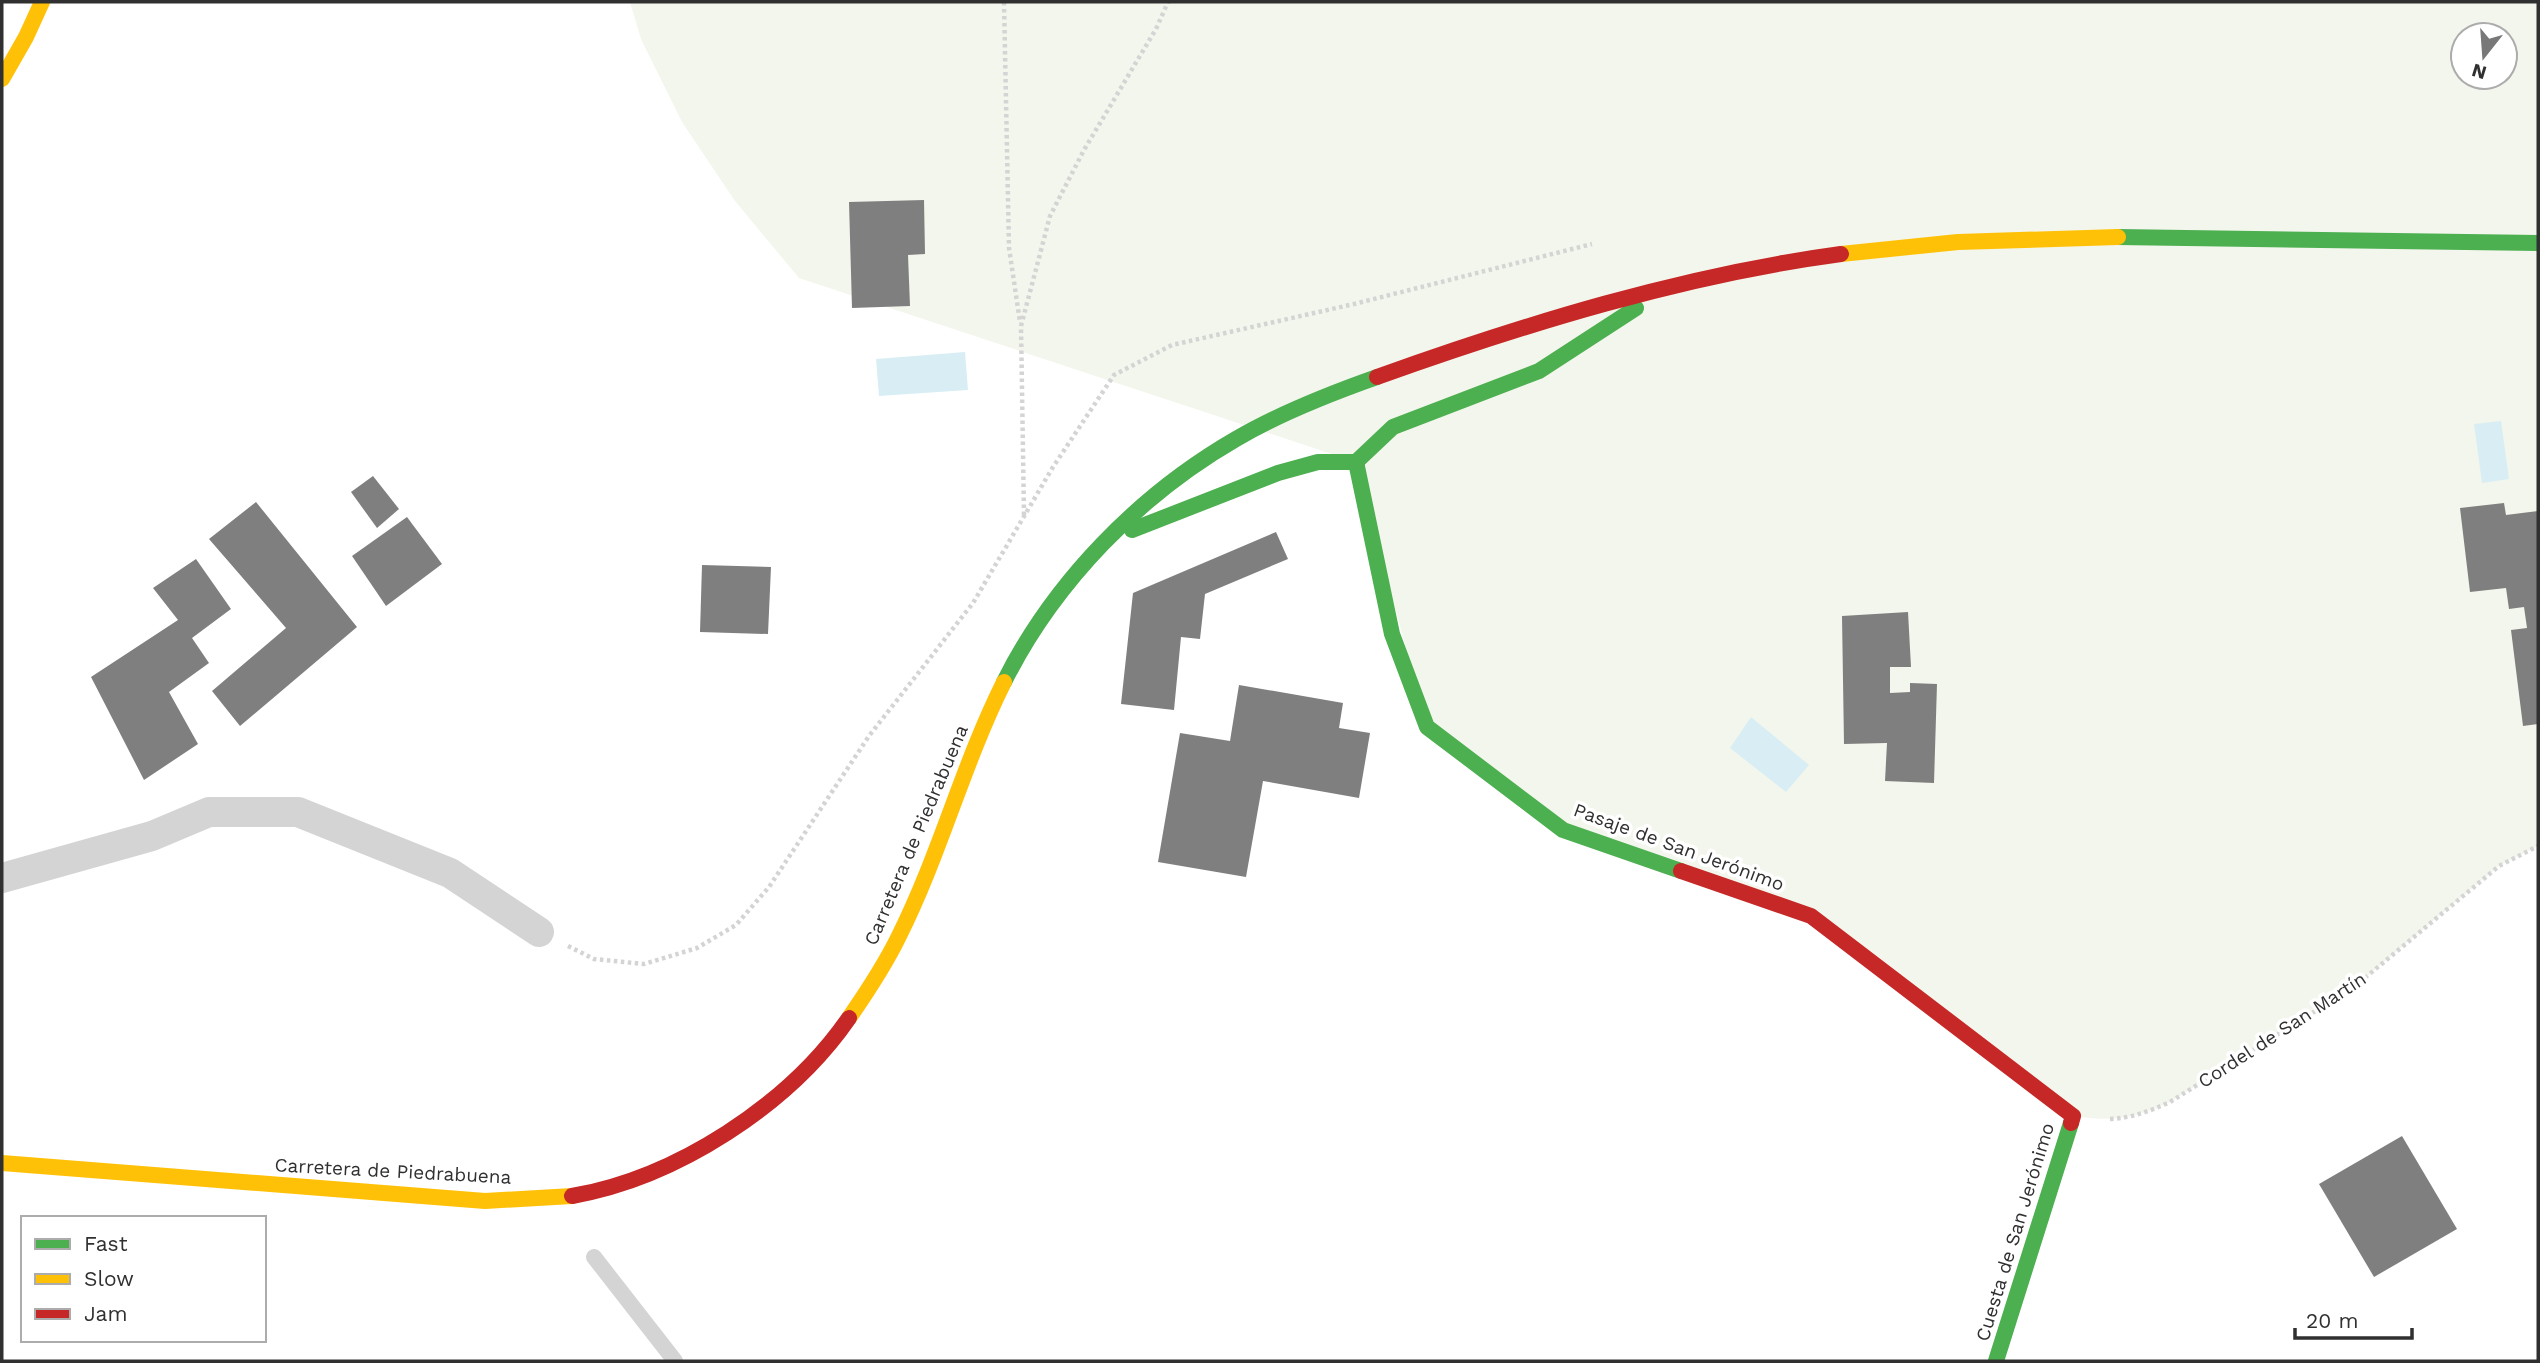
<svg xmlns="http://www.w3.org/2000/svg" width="2540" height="1363" viewBox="0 0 2540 1363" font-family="'Work Sans',sans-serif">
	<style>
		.green { fill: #f3f6ec; fill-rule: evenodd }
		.water { fill: #d8eef4 }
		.building { fill: #7f7f7f }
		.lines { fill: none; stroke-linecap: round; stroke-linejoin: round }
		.path { stroke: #d4d4d4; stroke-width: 4.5; stroke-dasharray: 3.5 3.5; stroke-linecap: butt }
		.lane { stroke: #d4d4d4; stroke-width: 16 }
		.street { stroke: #d4d4d4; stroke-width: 30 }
		.fast { stroke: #4caf50; stroke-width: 16 }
		.slow { stroke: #ffc107; stroke-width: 16 }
		.jam { stroke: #c62828; stroke-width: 16 }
		.labels { text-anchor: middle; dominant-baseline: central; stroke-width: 7; stroke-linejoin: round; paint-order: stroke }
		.street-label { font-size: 19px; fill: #303030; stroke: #fff }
	</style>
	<rect width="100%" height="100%" fill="#fff"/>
	<path class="green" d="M 630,2 L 2538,2 L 2538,846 L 2499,866 L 2354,987 L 2170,1102 C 2135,1119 2111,1122 2073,1116 L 1811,916 L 1563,830 L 1427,727 L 1356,462 L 799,278 L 735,201 L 682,122 L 641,39 ZM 2463,35 L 2505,35 L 2505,77 L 2463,77 Z"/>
	<g class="water">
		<path d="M 965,352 L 968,390 L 879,396 L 876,359 Z"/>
		<path d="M 2501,421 L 2509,479 L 2482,483 L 2474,424 Z"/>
		<path d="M 1751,717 L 1809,765 L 1786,792 L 1730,748 Z"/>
	</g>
	<g class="building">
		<path d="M 924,200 L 925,254 L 908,255 L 910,306 L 852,308 L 849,202 Z"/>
		<path d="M 373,476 L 399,509 L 377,528 L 351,492 Z"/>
		<path d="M 256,502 L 357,627 L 240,726 L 212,691 L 286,628 L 209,539 Z"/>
		<path d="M 2504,503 L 2506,515 L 2538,511 L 2538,724 L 2523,726 L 2511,630 L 2527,628 L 2524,607 L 2509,609 L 2506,588 L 2470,592 L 2460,508 Z"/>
		<path d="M 407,517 L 442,564 L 386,606 L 352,556 Z"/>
		<path d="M 1276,532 L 1288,559 L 1205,594 L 1200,639 L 1181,637 L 1174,710 L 1121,704 L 1133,593 Z"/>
		<path d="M 196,559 L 231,609 L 192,638 L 209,663 L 169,692 L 198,744 L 144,780 L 91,677 L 178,620 L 153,588 Z"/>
		<path d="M 702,565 L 771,567 L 768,634 L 700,632 Z"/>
		<path d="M 1908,612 L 1911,667 L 1890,667 L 1890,693 L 1910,692 L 1910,683 L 1937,684 L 1934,783 L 1885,781 L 1887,743 L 1844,744 L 1842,616 Z"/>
		<path d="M 1239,685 L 1343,703 L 1339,728 L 1370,733 L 1359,798 L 1263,781 L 1246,877 L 1158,862 L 1180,733 L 1230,741 Z"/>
		<path d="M 2402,1136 L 2457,1229 L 2374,1277 L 2319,1184 Z"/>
	</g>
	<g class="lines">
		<g class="path">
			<path d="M 1004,2 L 1009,248 L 1020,322"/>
			<path d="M 1024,515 L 1021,326 L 1050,216 L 1084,150 L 1156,29 L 1168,2"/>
			<path d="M 568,946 L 594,959 L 644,964 L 697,948 L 736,925 L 769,887 L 869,736 L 973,603 L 1053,467 L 1114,375 L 1172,345 L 1354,304 L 1592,244"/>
			<path d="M 2110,1119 C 2132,1118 2150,1111 2170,1102 L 2354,987 L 2499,866 L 2538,846"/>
		</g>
		<path class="lane" d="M 594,1257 L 675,1361"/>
		<path class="street" d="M 2,878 L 152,836 L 209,812 L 298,812 L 450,873 L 539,932"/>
		<g class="fast">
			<path d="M 2118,237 L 2538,243"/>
			<path d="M 1356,462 L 1392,634 L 1427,727 L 1563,830 L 1681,871"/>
			<path d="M 1132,530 L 1278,473 L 1318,462 L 1356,462 L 1393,427 L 1539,371 L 1636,308"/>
			<path d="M 1004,682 C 1054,582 1139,495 1236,439 C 1280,413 1329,394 1377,377"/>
			<path d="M 1996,1361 L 2071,1123"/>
		</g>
		<g class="slow">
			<path d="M 2,79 L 26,37 L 42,2"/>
			<path d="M 1841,254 L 1958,242 L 2118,237"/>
			<path d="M 849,1018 C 867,992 885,965 899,936 C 940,854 963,764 1004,682"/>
			<path d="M 2,1163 L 485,1201 L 572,1196"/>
		</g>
		<g class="jam">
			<path d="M 1377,377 C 1525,324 1684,275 1841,254"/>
			<path d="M 1681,871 L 1811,916 L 2073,1116 L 2071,1123"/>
			<path d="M 572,1196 C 676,1178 789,1105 849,1018"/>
		</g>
	</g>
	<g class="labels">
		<g class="street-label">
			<text transform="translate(916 835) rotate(-67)">Carretera de Piedrabuena</text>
			<text transform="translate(1679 847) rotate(20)">Pasaje de San Jerónimo</text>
			<text transform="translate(2282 1030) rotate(-33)">Cordel de San Martín</text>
			<text transform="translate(393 1171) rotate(3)">Carretera de Piedrabuena</text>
			<text transform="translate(2015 1232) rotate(-73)">Cuesta de San Jerónimo</text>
		</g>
	</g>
	<rect width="2540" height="1363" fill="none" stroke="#303030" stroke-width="7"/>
	<rect x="21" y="1216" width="245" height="126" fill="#ffffff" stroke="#acacac" stroke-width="2"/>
	<rect x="35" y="1239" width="35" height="10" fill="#4caf50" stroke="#acacac" stroke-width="2"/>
	<text x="84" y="1251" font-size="21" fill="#303030">Fast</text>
	<rect x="35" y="1274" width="35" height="10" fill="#ffc107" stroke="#acacac" stroke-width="2"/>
	<text x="84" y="1286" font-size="21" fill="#303030">Slow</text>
	<rect x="35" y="1309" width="35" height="10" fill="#c62828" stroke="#acacac" stroke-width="2"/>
	<text x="84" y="1321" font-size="21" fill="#303030">Jam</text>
	<g transform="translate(2484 56) rotate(197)"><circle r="33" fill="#ffffff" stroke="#acacac" stroke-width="2"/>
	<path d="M0-5L12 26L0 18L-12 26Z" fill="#787878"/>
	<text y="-10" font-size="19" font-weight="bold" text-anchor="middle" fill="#303030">N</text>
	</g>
	<path d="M2295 1328v10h117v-10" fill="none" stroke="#303030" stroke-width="3.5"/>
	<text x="2306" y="1328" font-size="21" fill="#303030" stroke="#ffffff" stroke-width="5" paint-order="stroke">20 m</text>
</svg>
